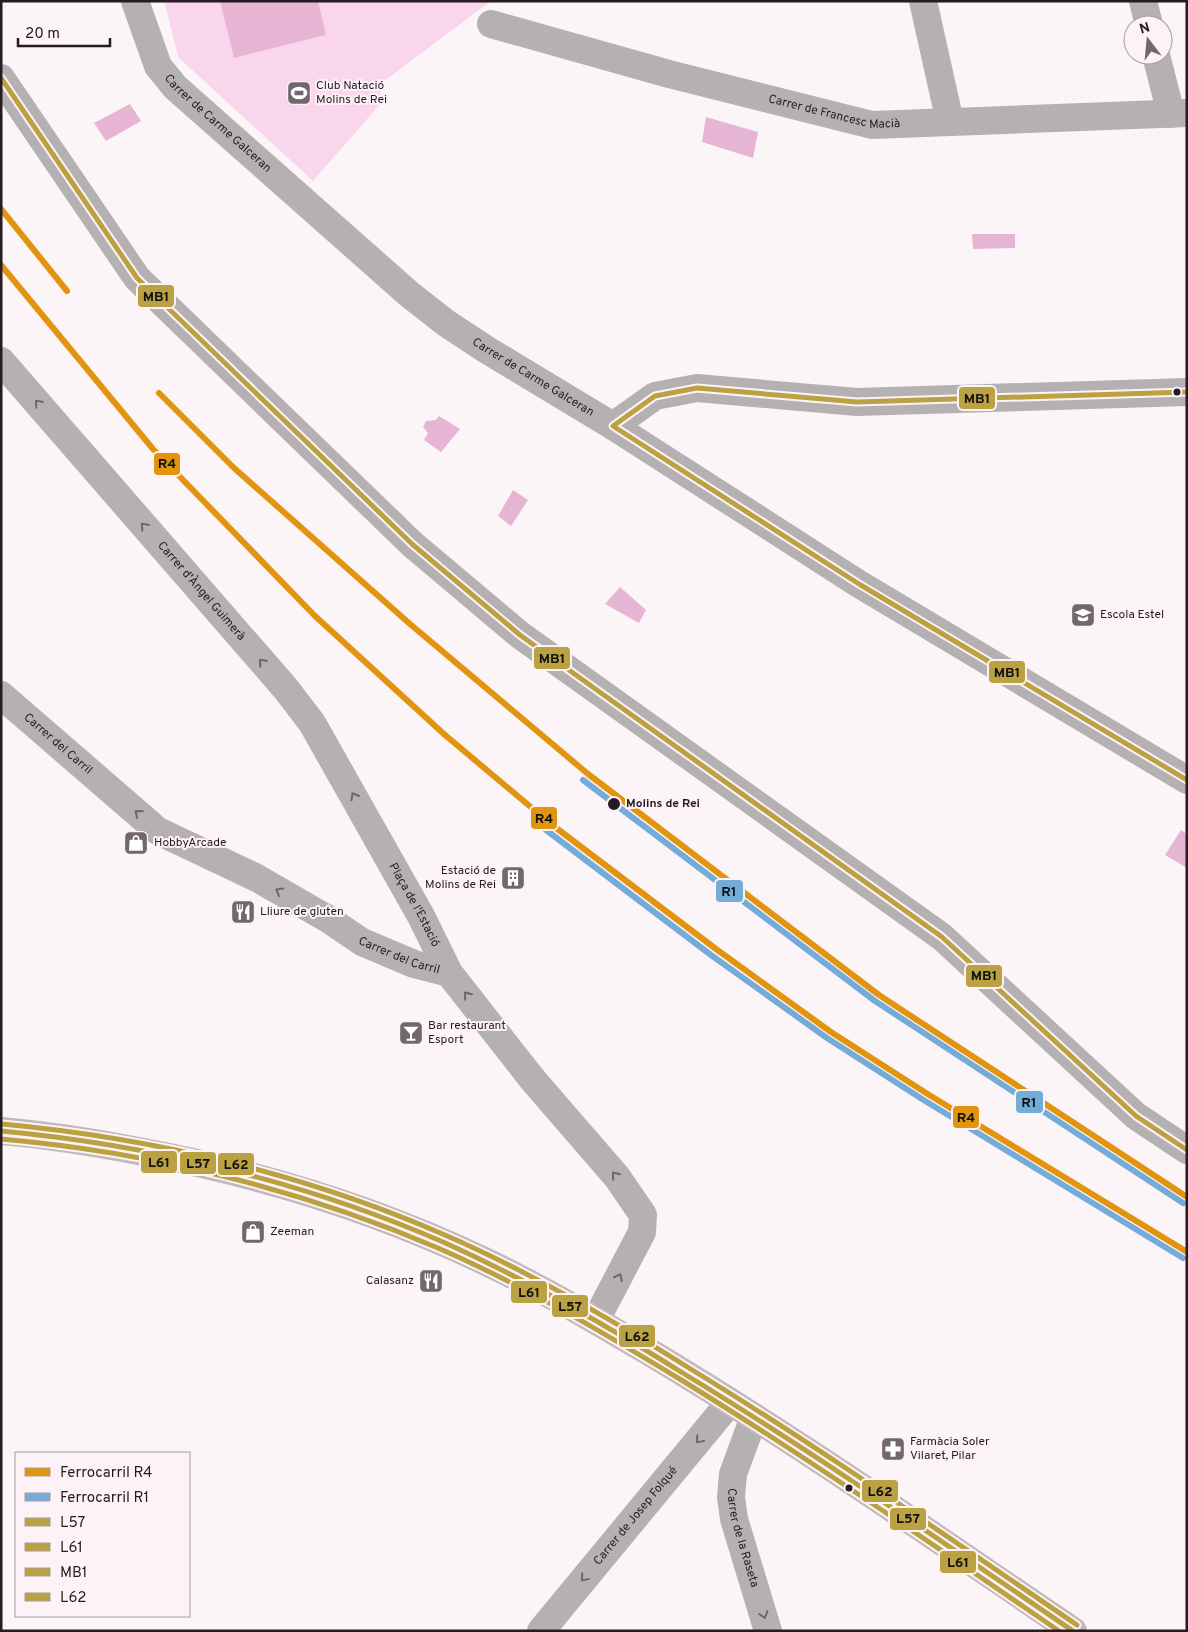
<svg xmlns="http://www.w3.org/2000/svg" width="1188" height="1632" viewBox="0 0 1188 1632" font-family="Overpass,sans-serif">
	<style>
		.green { fill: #fad6ec }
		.water { fill: #e7b5d4 }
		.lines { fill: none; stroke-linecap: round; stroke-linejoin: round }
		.minor { stroke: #b5b1b3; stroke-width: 28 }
		.secondary { stroke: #c0babc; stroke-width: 28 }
		.bus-1-casing { stroke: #fef2f9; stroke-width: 9 }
		.bus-2-casing { stroke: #fef2f9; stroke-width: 9 }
		.bus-3-casing { stroke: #fef2f9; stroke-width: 9 }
		.bus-4-casing { stroke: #fef2f9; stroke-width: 9 }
		.bus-1 { stroke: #baa142; stroke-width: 5 }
		.bus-2 { stroke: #baa142; stroke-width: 5 }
		.bus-3 { stroke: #baa142; stroke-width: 5 }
		.bus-4 { stroke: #baa142; stroke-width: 5 }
		.rail-1-casing { stroke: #fef2f9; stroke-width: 10 }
		.rail-2-casing { stroke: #fef2f9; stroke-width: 10 }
		.rail-1 { stroke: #e1950f; stroke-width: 6 }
		.rail-2 { stroke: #74acd8; stroke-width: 6 }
		.oneway { stroke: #6e666a }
		.bus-dot { fill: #261b22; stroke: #fef2f9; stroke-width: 2 }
		.labels { text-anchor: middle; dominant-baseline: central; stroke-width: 4; stroke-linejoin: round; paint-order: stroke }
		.poi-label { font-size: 12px; fill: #261b22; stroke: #fef2f9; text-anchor: start }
		.street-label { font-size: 12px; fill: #261b22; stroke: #fef2f9 }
		.stop-label { font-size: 12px; font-weight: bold; fill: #261b22; stroke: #fef2f9; text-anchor: start }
		.line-badge { stroke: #fef2f9; stroke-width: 2 }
		.pale-badge-label { font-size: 14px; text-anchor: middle; font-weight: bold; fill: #111 }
	</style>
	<rect width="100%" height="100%" fill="#fbf5f8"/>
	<path class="green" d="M 164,1 L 491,1 L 379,85 L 382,102 L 313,181 L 178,57 Z"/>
	<g class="water">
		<path d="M 220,1 L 318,1 L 326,35 L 234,58 Z"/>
		<path d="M 130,104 L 141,121 L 106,141 L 94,123 Z"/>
		<path d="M 706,117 L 758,132 L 753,158 L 702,142 Z"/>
		<path d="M 972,234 L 1015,234 L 1015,248 L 973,249 Z"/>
		<path d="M 439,416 L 460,429 L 441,452 L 424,440 L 428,433 L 423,427 L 426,421 L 436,420 Z"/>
		<path d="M 513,490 L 528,500 L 511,526 L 498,516 Z"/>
		<path d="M 620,587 L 646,610 L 639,623 L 605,604 Z"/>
		<path d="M 1181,830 L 1187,834 L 1187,868 L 1165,855 Z"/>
	</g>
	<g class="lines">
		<g class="minor">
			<path id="s1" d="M 135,1 L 158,66 L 175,87 L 409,294 L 446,323 L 487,350 L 613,426 L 859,584 L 1187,780"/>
			<path d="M 923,1 L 950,122"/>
			<path d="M 1143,1 L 1149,25"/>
			<path id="s2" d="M 491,24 L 669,74 L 872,125 L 1187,113"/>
			<path d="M 1156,55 L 1171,114"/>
			<path d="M 1,78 L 137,278 L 412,544 L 520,635 L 942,937 L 1136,1116 L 1187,1150"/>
			<path id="s3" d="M 1,361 L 286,689 L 312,723 L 421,916 L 449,973 L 533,1080 L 617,1177 L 643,1215 L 642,1232 L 596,1320"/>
			<path d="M 613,426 L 655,396 L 697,388 L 857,402 L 1187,392"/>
			<path id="s4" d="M 1,695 L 158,831 L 257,878 L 328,919 L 362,942 L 414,964 L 449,973"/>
			<path id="s5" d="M 754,1417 L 733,1474 L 731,1497 L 734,1519 L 768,1631"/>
			<path id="s6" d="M 541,1631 L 730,1402"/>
		</g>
		<path class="secondary" d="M 1,1131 C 49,1135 97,1143 144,1152 C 260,1174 375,1209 482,1260 C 544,1289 602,1324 661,1359 C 802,1444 937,1539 1073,1631"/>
		<defs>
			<path id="bus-1" d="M 1,1131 C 152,1145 305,1182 443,1242 C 528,1280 608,1326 686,1375 C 818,1455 945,1544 1073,1631"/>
			<path id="bus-2" d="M 1,1139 C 150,1152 300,1189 438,1248 C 523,1285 604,1333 683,1381 C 811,1460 935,1546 1059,1631"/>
			<g id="bus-3">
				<path d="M 1,78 L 137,278 L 412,544 L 520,635 L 942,937 L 1136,1116 L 1187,1150"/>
				<path d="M 1187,392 L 857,402 L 697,388 L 655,396 L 613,426 L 859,584 L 1187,780"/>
			</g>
			<path id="bus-4" d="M 2,1124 C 153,1138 306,1174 445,1235 C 530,1272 611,1319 689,1368 C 822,1449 949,1538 1077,1625"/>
		</defs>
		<use href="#bus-1" class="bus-1-casing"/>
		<use href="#bus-2" class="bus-2-casing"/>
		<use href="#bus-3" class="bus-3-casing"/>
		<use href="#bus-4" class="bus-4-casing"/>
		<use href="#bus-1" class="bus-1"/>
		<use href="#bus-2" class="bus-2"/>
		<use href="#bus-3" class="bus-3"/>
		<use href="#bus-4" class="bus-4"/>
		<defs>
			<g id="rail-1">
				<path d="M 1,209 L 67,291"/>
				<path d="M 1,265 L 153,449 L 315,616 L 445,735 L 551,824 L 716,949 L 831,1032 L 926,1093 L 1187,1252"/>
				<path d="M 159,393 L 234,468 L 410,624 L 588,774 L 879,995 L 1187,1197"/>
			</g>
			<g id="rail-2">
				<path d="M 583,780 L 875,1001 L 1183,1203"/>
				<path d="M 546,830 L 711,955 L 827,1038 L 922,1099 L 1183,1258"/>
			</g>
		</defs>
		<use href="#rail-1" class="rail-1-casing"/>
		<use href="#rail-2" class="rail-2-casing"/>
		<use href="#rail-1" class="rail-1"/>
		<use href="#rail-2" class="rail-2"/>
	</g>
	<defs><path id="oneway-chevron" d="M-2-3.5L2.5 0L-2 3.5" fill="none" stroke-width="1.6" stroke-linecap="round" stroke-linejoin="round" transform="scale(1.25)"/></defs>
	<g class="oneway">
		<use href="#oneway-chevron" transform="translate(38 403) rotate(-131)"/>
		<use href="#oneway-chevron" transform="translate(144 526) rotate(-131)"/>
		<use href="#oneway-chevron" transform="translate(262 662) rotate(-131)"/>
		<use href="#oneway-chevron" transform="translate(354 796) rotate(-120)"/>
		<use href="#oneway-chevron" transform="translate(138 813) rotate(-139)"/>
		<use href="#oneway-chevron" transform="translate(279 891) rotate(-150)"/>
		<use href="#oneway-chevron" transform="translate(467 995) rotate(-129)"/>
		<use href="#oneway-chevron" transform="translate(615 1175) rotate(-129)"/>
		<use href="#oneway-chevron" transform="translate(619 1277) rotate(-63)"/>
		<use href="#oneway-chevron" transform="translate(699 1440) rotate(130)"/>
		<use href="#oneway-chevron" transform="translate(584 1578) rotate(130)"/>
		<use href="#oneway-chevron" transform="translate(764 1615) rotate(72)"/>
	</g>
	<defs>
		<symbol id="stadium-square" viewBox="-11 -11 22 22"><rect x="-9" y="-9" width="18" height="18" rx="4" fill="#71676d" stroke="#fef2f9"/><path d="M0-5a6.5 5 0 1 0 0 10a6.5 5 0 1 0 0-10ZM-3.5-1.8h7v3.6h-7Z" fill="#fff"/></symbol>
		<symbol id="school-square" viewBox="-11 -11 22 22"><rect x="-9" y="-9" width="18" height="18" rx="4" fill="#71676d" stroke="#fef2f9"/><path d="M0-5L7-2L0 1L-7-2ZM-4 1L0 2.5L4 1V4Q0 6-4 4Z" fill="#fff"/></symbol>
		<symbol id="shop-square" viewBox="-11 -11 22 22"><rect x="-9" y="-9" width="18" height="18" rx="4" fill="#71676d" stroke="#fef2f9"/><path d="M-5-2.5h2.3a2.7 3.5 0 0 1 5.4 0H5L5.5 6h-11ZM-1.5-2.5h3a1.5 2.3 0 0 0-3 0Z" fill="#fff"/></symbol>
		<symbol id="building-square" viewBox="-11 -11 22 22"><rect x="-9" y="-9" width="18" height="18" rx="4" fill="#71676d" stroke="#fef2f9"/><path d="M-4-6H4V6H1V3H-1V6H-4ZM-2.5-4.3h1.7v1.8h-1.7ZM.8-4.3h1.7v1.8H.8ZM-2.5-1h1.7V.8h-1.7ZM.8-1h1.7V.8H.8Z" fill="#fff"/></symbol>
		<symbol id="restaurant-square" viewBox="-11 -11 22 22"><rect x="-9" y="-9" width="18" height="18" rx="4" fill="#71676d" stroke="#fef2f9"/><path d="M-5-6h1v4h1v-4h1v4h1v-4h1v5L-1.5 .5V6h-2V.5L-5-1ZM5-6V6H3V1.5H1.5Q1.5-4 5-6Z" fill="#fff"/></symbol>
		<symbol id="bar-square" viewBox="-11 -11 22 22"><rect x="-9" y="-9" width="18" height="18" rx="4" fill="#71676d" stroke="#fef2f9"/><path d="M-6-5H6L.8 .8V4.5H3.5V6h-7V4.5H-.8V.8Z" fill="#fff"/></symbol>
		<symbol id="pharmacy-square" viewBox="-11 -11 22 22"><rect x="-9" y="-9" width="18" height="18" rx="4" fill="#71676d" stroke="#fef2f9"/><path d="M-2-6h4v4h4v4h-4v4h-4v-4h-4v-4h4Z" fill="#fff"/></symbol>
	</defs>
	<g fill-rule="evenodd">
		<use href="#stadium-square" x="285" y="79" width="28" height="28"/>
		<use href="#school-square" x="1069" y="601" width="28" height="28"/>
		<use href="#shop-square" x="122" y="829" width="28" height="28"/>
		<use href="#building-square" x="499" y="864" width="28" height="28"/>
		<use href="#restaurant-square" x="229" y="898" width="28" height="28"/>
		<use href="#bar-square" x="397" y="1019" width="28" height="28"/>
		<use href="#shop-square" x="239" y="1218" width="28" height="28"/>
		<use href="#restaurant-square" x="417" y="1267" width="28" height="28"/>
		<use href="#pharmacy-square" x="879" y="1435" width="28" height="28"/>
	</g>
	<g class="bus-dot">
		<circle cx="1177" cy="392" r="4.5"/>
		<circle cx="614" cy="804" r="7"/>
		<circle cx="849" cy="1488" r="4.5"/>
	</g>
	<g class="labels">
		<g class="poi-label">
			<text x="316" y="86">Club Natació<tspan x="316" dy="14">Molins de Rei</tspan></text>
			<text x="1100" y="615">Escola Estel</text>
			<text x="154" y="843">HobbyArcade</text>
			<text x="496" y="871" text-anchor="end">Estació de<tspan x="496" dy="14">Molins de Rei</tspan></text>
			<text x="260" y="912">Lliure de gluten</text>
			<text x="428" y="1026">Bar restaurant<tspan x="428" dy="14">Esport</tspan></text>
			<text x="270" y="1232">Zeeman</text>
			<text x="414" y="1281" text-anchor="end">Calasanz</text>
			<text x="910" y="1442">Farmàcia Soler<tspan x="910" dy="14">Vilaret, Pilar</tspan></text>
		</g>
		<g class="street-label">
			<text stroke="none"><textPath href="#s2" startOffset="355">Carrer de Francesc Macià</textPath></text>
			<text stroke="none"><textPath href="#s1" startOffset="152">Carrer de Carme Galceran</textPath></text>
			<text stroke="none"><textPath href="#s1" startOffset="558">Carrer de Carme Galceran</textPath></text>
			<text stroke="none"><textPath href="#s3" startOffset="305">Carrer d'Àngel Guimerà</textPath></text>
			<text stroke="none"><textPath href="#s4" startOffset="75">Carrer del Carril</textPath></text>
			<text stroke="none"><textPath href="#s3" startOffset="686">Plaça de l'Estació</textPath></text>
			<text stroke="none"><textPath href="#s4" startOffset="480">Carrer del Carril</textPath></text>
			<text stroke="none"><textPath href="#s6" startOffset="149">Carrer de Josep Folqué</textPath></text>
			<text stroke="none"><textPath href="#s5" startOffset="126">Carrer de la Raseta</textPath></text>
		</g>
		<g class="stop-label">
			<text x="626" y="804">Molins de Rei</text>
		</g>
	</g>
	<g class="line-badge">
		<rect x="137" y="284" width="38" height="24" rx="5" fill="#baa142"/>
		<rect x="958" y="386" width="38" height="24" rx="5" fill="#baa142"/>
		<rect x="153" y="452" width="28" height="24" rx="5" fill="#e1950f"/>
		<rect x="533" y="646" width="38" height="24" rx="5" fill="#baa142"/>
		<rect x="988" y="660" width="38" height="24" rx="5" fill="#baa142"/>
		<rect x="530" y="806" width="28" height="24" rx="5" fill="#e1950f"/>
		<rect x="715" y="879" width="29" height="24" rx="5" fill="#74acd8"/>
		<rect x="965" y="964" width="38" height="24" rx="5" fill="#baa142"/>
		<rect x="1015" y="1090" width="29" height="24" rx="5" fill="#74acd8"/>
		<rect x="952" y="1105" width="28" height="24" rx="5" fill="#e1950f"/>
		<rect x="140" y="1150" width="38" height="24" rx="5" fill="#baa142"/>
		<rect x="179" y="1151" width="38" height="24" rx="5" fill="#baa142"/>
		<rect x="217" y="1152" width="38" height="24" rx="5" fill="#baa142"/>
		<rect x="510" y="1280" width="38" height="24" rx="5" fill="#baa142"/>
		<rect x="551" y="1294" width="38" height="24" rx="5" fill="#baa142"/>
		<rect x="618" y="1324" width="38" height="24" rx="5" fill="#baa142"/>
		<rect x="861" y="1479" width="38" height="24" rx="5" fill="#baa142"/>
		<rect x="889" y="1507" width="38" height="24" rx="5" fill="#baa142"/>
		<rect x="939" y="1550" width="38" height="24" rx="5" fill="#baa142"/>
	</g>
	<g class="pale-badge-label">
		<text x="156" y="301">MB1</text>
		<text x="977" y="403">MB1</text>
		<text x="167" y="468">R4</text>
		<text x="552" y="663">MB1</text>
		<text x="1007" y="677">MB1</text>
		<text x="544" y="823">R4</text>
		<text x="729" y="896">R1</text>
		<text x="984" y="980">MB1</text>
		<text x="1029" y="1107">R1</text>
		<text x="966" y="1122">R4</text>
		<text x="159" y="1167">L61</text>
		<text x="198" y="1168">L57</text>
		<text x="236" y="1169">L62</text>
		<text x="529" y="1297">L61</text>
		<text x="570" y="1311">L57</text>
		<text x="637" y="1341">L62</text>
		<text x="880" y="1496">L62</text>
		<text x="908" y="1523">L57</text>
		<text x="958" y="1567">L61</text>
	</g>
	<rect width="1188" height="1632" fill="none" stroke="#261b22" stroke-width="5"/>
	<rect x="15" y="1452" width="175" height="165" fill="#fef2f9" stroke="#a89ca3"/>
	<rect x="25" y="1468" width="25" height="8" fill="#e1950f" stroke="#a89ca3"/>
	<text x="60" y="1477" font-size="15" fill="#261b22">Ferrocarril R4</text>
	<rect x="25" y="1493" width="25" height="8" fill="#74acd8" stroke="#a89ca3"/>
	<text x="60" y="1502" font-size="15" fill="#261b22">Ferrocarril R1</text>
	<rect x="25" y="1518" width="25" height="8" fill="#baa142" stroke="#a89ca3"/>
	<text x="60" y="1527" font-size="15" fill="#261b22">L57</text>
	<rect x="25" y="1543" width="25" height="8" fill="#baa142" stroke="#a89ca3"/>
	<text x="60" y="1552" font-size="15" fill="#261b22">L61</text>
	<rect x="25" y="1568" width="25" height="8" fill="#baa142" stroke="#a89ca3"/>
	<text x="60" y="1577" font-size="15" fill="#261b22">MB1</text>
	<rect x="25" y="1593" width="25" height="8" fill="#baa142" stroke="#a89ca3"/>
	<text x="60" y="1602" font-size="15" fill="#261b22">L62</text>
	<g transform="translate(1148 40) rotate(344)"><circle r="24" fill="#fef2f9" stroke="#a89ca3"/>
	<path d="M0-4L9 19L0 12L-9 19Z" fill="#71676d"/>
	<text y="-8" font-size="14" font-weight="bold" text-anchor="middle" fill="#261b22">N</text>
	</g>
	<path d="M18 38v8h92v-8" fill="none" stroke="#261b22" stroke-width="2.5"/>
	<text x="25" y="38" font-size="15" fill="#261b22" stroke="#fef2f9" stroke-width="4" paint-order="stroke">20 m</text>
</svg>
